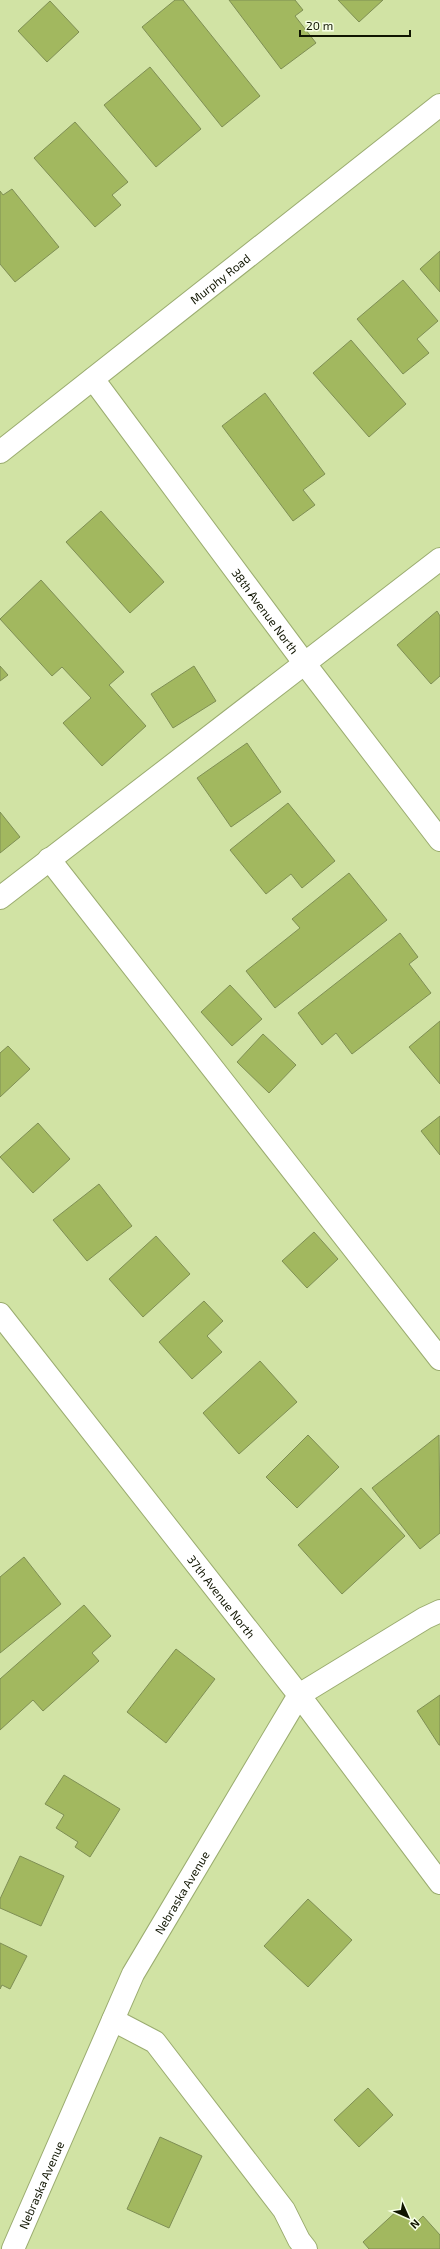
<svg xmlns="http://www.w3.org/2000/svg" width="440" height="2249" viewBox="0 0 440 2249" font-family="'Exo 2',sans-serif">
	<style>
		.building { fill: #a2b85f; stroke: #7f8f54 }
		.lines { fill: none; stroke-linecap: round; stroke-linejoin: round }
		.minor-casing { stroke: #9bac70; stroke-width: 24 }
		.major-casing { stroke: #9bac70; stroke-width: 24 }
		.minor { stroke: #fff; stroke-width: 22 }
		.major { stroke: #fff; stroke-width: 22 }
		.labels { text-anchor: middle; dominant-baseline: central; stroke-width: 3.5; stroke-linejoin: round; paint-order: stroke }
		.street-label { font-size: 12px; fill: #101501; stroke: #f7ffe6 }
	</style>
	<rect width="100%" height="100%" fill="#d1e3a4"/>
	<g class="building">
		<path d="M 175,0 L 183,0 L 260,96 L 222,127 L 142,27 Z"/>
		<path d="M 229,0 L 295,0 L 303,10 L 295,16 L 316,43 L 281,69 Z"/>
		<path d="M 338,0 L 383,0 L 359,22 Z"/>
		<path d="M 50,1 L 79,32 L 47,62 L 18,31 Z"/>
		<path d="M 150,67 L 201,129 L 156,167 L 104,105 Z"/>
		<path d="M 75,122 L 128,182 L 112,195 L 121,205 L 95,227 L 34,158 Z"/>
		<path d="M 12,189 L 59,247 L 15,282 L 0,264 L 0,191 L 3,195 Z"/>
		<path d="M 440,251 L 440,292 L 420,269 Z"/>
		<path d="M 403,280 L 438,321 L 417,339 L 429,353 L 403,374 L 357,319 Z"/>
		<path d="M 351,340 L 406,404 L 369,437 L 313,373 Z"/>
		<path d="M 265,393 L 325,474 L 303,490 L 315,505 L 293,521 L 222,426 Z"/>
		<path d="M 101,511 L 164,582 L 130,613 L 66,542 Z"/>
		<path d="M 41,580 L 124,672 L 109,685 L 146,726 L 102,766 L 63,723 L 91,698 L 62,667 L 52,676 L 0,619 Z"/>
		<path d="M 437,611 L 440,616 L 440,676 L 431,684 L 397,645 Z"/>
		<path d="M 0,666 L 8,675 L 0,681 Z"/>
		<path d="M 194,666 L 216,701 L 173,728 L 151,694 Z"/>
		<path d="M 247,743 L 281,792 L 231,827 L 197,778 Z"/>
		<path d="M 288,803 L 335,861 L 302,888 L 291,874 L 266,894 L 230,850 Z"/>
		<path d="M 0,812 L 20,837 L 0,853 Z"/>
		<path d="M 349,873 L 387,920 L 275,1008 L 246,971 L 300,928 L 292,919 Z"/>
		<path d="M 400,933 L 418,957 L 409,964 L 431,993 L 352,1054 L 336,1033 L 322,1045 L 298,1013 Z"/>
		<path d="M 230,985 L 262,1019 L 232,1046 L 201,1012 Z"/>
		<path d="M 440,1021 L 440,1084 L 409,1047 Z"/>
		<path d="M 263,1034 L 296,1065 L 269,1093 L 237,1062 Z"/>
		<path d="M 8,1046 L 30,1069 L 0,1097 L 0,1053 Z"/>
		<path d="M 440,1116 L 440,1155 L 421,1131 Z"/>
		<path d="M 38,1123 L 70,1159 L 33,1193 L 0,1157 Z"/>
		<path d="M 99,1184 L 132,1226 L 87,1261 L 53,1220 Z"/>
		<path d="M 314,1232 L 338,1259 L 307,1288 L 282,1261 Z"/>
		<path d="M 156,1236 L 190,1274 L 143,1317 L 109,1279 Z"/>
		<path d="M 204,1301 L 223,1321 L 207,1336 L 222,1352 L 192,1379 L 159,1342 Z"/>
		<path d="M 260,1361 L 297,1402 L 239,1454 L 203,1413 Z"/>
		<path d="M 308,1435 L 339,1467 L 297,1508 L 266,1477 Z"/>
		<path d="M 439,1435 L 440,1533 L 420,1549 L 372,1488 Z"/>
		<path d="M 361,1488 L 405,1536 L 342,1594 L 298,1545 Z"/>
		<path d="M 24,1557 L 61,1604 L 0,1653 L 0,1577 Z"/>
		<path d="M 84,1605 L 111,1636 L 92,1653 L 99,1661 L 43,1711 L 33,1700 L 0,1730 L 0,1679 Z"/>
		<path d="M 176,1649 L 215,1679 L 166,1743 L 127,1712 Z"/>
		<path d="M 440,1695 L 440,1745 L 439,1745 L 417,1711 Z"/>
		<path d="M 64,1775 L 120,1809 L 90,1857 L 75,1847 L 78,1842 L 56,1828 L 64,1815 L 45,1804 Z"/>
		<path d="M 20,1856 L 64,1876 L 41,1926 L 0,1908 L 0,1899 Z"/>
		<path d="M 308,1899 L 352,1940 L 308,1987 L 264,1946 Z"/>
		<path d="M 0,1943 L 27,1956 L 10,1989 L 2,1985 L 0,1989 Z"/>
		<path d="M 368,2088 L 393,2115 L 359,2147 L 334,2120 Z"/>
		<path d="M 160,2137 L 202,2156 L 169,2228 L 127,2209 Z"/>
		<path d="M 399,2209 L 414,2225 L 423,2216 L 440,2235 L 440,2249 L 369,2249 L 363,2242 Z"/>
	</g>
	<g class="lines">
		<defs>
			<g id="minor">
				<path id="s1" d="M 93,379 L 305,664 L 440,840"/>
				<path d="M 49,859 L 440,1359"/>
				<path d="M 0,898 L 440,559"/>
				<path id="s2" d="M 0,1314 L 299,1695 L 440,1883"/>
				<path d="M 113,2020 L 155,2042 L 284,2210 L 299,2240 L 306,2249"/>
				<path id="s3" d="M 13,2249 L 133,1974 L 299,1695 L 425,1618 L 440,1611"/>
			</g>
			<g id="major">
				<path id="s4" d="M 0,452 L 440,105"/>
			</g>
		</defs>
		<use href="#minor" class="minor-casing"/>
		<use href="#major" class="major-casing"/>
		<use href="#minor" class="minor"/>
		<use href="#major" class="major"/>
	</g>
	<g class="labels">
		<g class="street-label">
			<text stroke="none"><textPath href="#s4" startOffset="280">Murphy Road</textPath></text>
			<text stroke="none"><textPath href="#s1" startOffset="289">38th Avenue North</textPath></text>
			<text stroke="none"><textPath href="#s2" startOffset="359">37th Avenue North</textPath></text>
			<text stroke="none"><textPath href="#s3" startOffset="395">Nebraska Avenue</textPath></text>
			<text stroke="none"><textPath href="#s3" startOffset="70">Nebraska Avenue</textPath></text>
		</g>
	</g>
	<g transform="translate(408 2217) rotate(135)" stroke="#f7ffe6" stroke-width="3" paint-order="stroke">
	<path d="M0-3L7 15L0 10L-7 15Z" fill="#101501"/>
	<text y="-6" font-size="11" font-weight="bold" text-anchor="middle" fill="#101501">N</text>
	</g>
	<path d="M300 30v6h110v-6" fill="none" stroke="#101501" stroke-width="2"/>
	<text x="306" y="30" font-size="12" fill="#101501" stroke="#f7ffe6" stroke-width="3" paint-order="stroke">20 m</text>
</svg>
